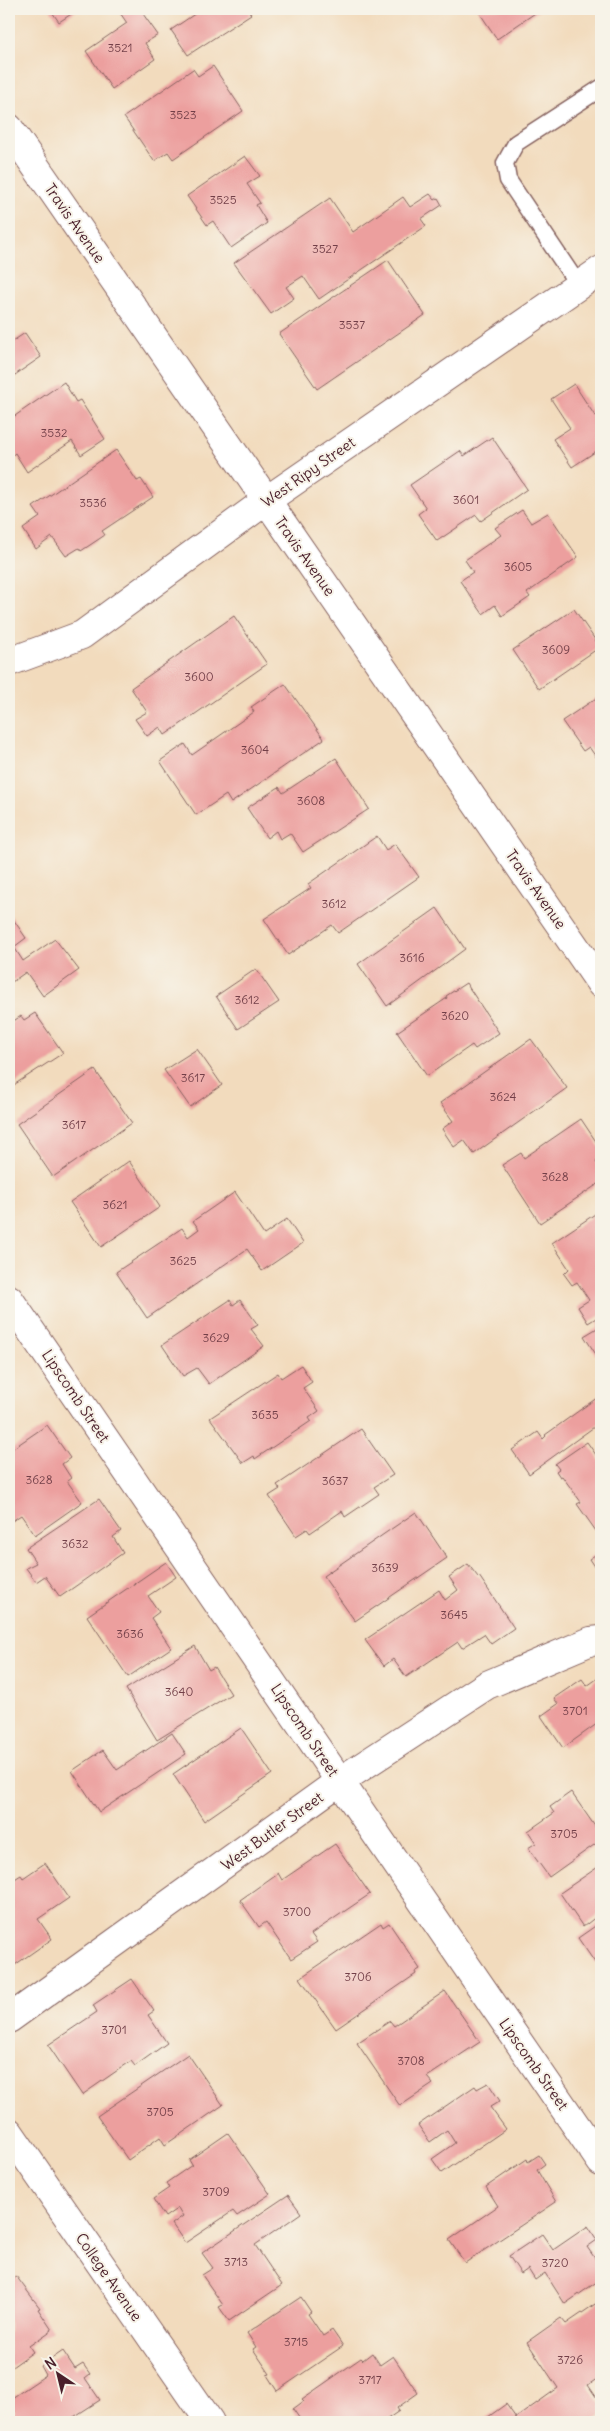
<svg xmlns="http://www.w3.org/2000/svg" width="610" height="2431" viewBox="0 0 610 2431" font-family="Delius,sans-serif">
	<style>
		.building { fill: #ec9f9e }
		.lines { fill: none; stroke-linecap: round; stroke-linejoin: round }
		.lane-casing { stroke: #85615e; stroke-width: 19 }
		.street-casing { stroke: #85615e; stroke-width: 30 }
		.lane { stroke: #fff; stroke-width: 16 }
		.street { stroke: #fff; stroke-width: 28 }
		.labels { text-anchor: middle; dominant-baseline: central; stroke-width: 4; stroke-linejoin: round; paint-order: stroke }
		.number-label { font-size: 12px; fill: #723f48 }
		.street-label { font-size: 15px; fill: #4a1f2b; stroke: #f7f3e8 }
	</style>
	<rect width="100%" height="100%" fill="#f7f3e8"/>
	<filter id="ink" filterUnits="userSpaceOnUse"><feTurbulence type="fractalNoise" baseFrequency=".02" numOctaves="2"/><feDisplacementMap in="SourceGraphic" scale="10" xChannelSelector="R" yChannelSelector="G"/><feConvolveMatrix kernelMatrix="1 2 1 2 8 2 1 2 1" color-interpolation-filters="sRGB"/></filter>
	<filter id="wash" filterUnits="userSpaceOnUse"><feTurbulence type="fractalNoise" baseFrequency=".0096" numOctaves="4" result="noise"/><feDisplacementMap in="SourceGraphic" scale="20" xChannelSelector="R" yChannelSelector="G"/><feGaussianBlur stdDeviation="1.12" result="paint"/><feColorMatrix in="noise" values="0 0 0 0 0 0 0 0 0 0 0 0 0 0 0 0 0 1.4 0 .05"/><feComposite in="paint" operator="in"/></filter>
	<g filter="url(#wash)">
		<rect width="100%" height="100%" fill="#f2dbbd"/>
		<g id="blocks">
			<g class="building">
				<path d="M 50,9 L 79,9 L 59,22 Z"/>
				<path d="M 121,9 L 143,9 L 146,12 L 143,14 L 158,35 L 145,43 L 155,59 L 112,89 L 86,51 L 127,23 L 118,10 Z"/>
				<path d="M 202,9 L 247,9 L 251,14 L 188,55 L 171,30 Z"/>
				<path d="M 477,9 L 541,9 L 497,39 Z"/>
				<path d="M 213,66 L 243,111 L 173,159 L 168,152 L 154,161 L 124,117 L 193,69 L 198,76 Z"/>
				<path d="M 245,156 L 260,176 L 247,184 L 260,203 L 256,205 L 267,223 L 231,248 L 213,221 L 207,225 L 187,196 Z"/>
				<path d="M 430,194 L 435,200 L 438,198 L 442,205 L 421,219 L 426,226 L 319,299 L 303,276 L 286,287 L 294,298 L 271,314 L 234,263 L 330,198 L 353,232 L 403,197 L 410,207 Z"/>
				<path d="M 388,260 L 425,315 L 317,389 L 279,334 Z"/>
				<path d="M 25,333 L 41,357 L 9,379 L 9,335 L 13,341 Z"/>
				<path d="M 64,382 L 76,402 L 80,400 L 105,439 L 81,455 L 72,441 L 27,472 L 15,453 L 9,458 L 9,420 Z"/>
				<path d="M 574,384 L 595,416 L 601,412 L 601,448 L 572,467 L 553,439 L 570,428 L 551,399 Z"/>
				<path d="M 492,437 L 527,489 L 481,521 L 476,515 L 437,541 L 418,514 L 426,508 L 410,485 L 460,451 L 464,456 Z"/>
				<path d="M 116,450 L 137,481 L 141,479 L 153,497 L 102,531 L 105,535 L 81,551 L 79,548 L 66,556 L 52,537 L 36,549 L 23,529 L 40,517 L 33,507 Z"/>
				<path d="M 522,510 L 531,523 L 548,513 L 578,557 L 527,593 L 530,597 L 502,616 L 495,605 L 483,614 L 460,581 L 473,572 L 465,560 L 501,535 L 495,528 Z"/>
				<path d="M 574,609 L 600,647 L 539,689 L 513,650 Z"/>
				<path d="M 234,616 L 267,664 L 165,735 L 160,727 L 147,736 L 135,719 L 147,712 L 131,688 Z"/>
				<path d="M 285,684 L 324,739 L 231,803 L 226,795 L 196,815 L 160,761 L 185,744 L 192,755 L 254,712 L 251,707 Z"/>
				<path d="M 601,695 L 601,753 L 596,757 L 589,747 L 583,751 L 562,721 Z"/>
				<path d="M 336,758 L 369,809 L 303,852 L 290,833 L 280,839 L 276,831 L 267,838 L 247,808 L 279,787 L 283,793 Z"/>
				<path d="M 377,836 L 386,850 L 395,844 L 419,877 L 338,933 L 332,925 L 288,955 L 264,919 L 311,888 L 308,884 Z"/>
				<path d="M 437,908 L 465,949 L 387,1006 L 358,964 Z"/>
				<path d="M 11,916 L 26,938 L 14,947 L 23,961 L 55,939 L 79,970 L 43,996 L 26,972 L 9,984 L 9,917 Z"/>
				<path d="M 256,969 L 279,1002 L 238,1029 L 216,996 Z"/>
				<path d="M 466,983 L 499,1033 L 475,1049 L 472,1045 L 427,1076 L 397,1032 L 447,998 L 446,996 Z"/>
				<path d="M 35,1013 L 63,1053 L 9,1088 L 9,1024 L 21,1016 L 24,1020 Z"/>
				<path d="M 531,1039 L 567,1088 L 474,1154 L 464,1140 L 454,1147 L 442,1129 L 453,1121 L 440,1103 Z"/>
				<path d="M 197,1049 L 222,1085 L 190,1107 L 164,1070 Z"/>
				<path d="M 95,1070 L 132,1123 L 53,1177 L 17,1124 Z"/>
				<path d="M 581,1119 L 601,1149 L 601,1158 L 596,1162 L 601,1170 L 601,1182 L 540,1223 L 502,1165 L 521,1153 L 524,1158 Z"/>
				<path d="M 129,1161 L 160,1207 L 101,1247 L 70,1202 Z"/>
				<path d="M 235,1192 L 264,1235 L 287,1219 L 303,1243 L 262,1271 L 247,1249 L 147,1318 L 116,1272 L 182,1228 L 188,1237 L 199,1229 L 193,1221 Z"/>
				<path d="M 601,1210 L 601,1315 L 588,1323 L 578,1307 L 589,1300 L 577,1282 L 572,1285 L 564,1274 L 569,1269 L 552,1243 Z"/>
				<path d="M 230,1300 L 233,1305 L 240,1300 L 258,1325 L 251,1329 L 264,1346 L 209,1384 L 197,1368 L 183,1376 L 162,1345 Z"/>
				<path d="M 601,1321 L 601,1362 L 584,1336 L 599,1327 L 597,1324 Z"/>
				<path d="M 301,1365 L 312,1382 L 303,1388 L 319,1411 L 309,1418 L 311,1421 L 255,1459 L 254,1456 L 243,1463 L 210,1418 L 278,1373 L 281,1378 Z"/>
				<path d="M 601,1395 L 601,1422 L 529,1474 L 512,1450 L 538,1432 L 543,1439 L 546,1436 L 545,1435 Z"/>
				<path d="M 47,1425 L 70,1458 L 62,1464 L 71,1478 L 67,1481 L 82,1502 L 35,1535 L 21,1515 L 9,1523 L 9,1451 Z"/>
				<path d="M 361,1429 L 393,1475 L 374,1487 L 379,1494 L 345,1517 L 342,1511 L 310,1533 L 307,1529 L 296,1536 L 269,1496 L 280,1489 L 277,1485 Z"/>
				<path d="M 587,1442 L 601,1462 L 601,1528 L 596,1531 L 577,1504 L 581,1502 L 562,1476 L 560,1477 L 556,1471 L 559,1469 L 555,1464 Z"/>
				<path d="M 99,1499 L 121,1531 L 113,1537 L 123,1553 L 60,1597 L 45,1576 L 36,1582 L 26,1568 L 36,1563 L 26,1548 Z"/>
				<path d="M 416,1512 L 447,1558 L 355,1621 L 323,1576 Z"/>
				<path d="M 601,1551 L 601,1577 L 589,1559 Z"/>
				<path d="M 166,1562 L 176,1577 L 148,1596 L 159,1612 L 151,1618 L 171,1648 L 128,1677 L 87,1616 Z"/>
				<path d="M 468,1564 L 478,1577 L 479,1576 L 514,1628 L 491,1644 L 484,1634 L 462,1648 L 458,1642 L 406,1677 L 393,1659 L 384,1666 L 365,1640 L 439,1590 L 445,1600 L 458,1590 L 449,1577 Z"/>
				<path d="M 195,1646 L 209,1670 L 214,1667 L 231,1694 L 157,1740 L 126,1689 Z"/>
				<path d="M 601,1676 L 601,1721 L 563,1748 L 541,1716 L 558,1704 L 554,1698 L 582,1679 L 587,1686 Z"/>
				<path d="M 241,1728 L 272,1774 L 204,1821 L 173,1774 Z"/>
				<path d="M 172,1733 L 186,1754 L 99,1812 L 72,1771 L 103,1750 L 117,1770 Z"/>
				<path d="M 571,1792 L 601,1835 L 601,1840 L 549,1877 L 528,1848 L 536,1843 L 528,1831 L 554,1813 L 550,1807 Z"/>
				<path d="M 335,1844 L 370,1894 L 311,1934 L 317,1942 L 291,1959 L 266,1922 L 259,1927 L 240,1900 L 278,1873 L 282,1880 Z"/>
				<path d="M 45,1863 L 69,1898 L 38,1919 L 52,1939 L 9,1969 L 9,1889 L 13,1886 L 10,1882 L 21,1875 L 23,1878 Z"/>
				<path d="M 601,1865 L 601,1913 L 583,1927 L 560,1893 Z"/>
				<path d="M 601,1922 L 601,1960 L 596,1964 L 578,1938 Z"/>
				<path d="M 381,1923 L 383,1927 L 389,1923 L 420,1969 L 415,1972 L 416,1974 L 336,2029 L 300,1978 Z"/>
				<path d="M 132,1979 L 154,2011 L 148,2015 L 167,2043 L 135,2066 L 131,2061 L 82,2095 L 48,2045 L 97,2012 L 93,2005 Z"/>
				<path d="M 445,1991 L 480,2042 L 427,2077 L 433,2084 L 400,2106 L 357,2043 L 390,2021 L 394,2026 Z"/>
				<path d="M 188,2054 L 223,2105 L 165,2145 L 160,2137 L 128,2160 L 97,2116 Z"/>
				<path d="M 488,2083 L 500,2101 L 490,2107 L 506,2129 L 442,2173 L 432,2159 L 455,2143 L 447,2130 L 430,2142 L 418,2125 L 475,2086 L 477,2089 Z"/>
				<path d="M 228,2133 L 270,2194 L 237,2216 L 233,2211 L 185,2243 L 172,2224 L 183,2216 L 178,2208 L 165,2217 L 153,2199 L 169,2188 L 166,2183 L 192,2165 L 189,2160 Z"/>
				<path d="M 539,2155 L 545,2164 L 537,2170 L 556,2202 L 465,2263 L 449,2240 L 498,2206 L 486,2187 L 527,2159 L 528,2162 Z"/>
				<path d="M 288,2195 L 301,2213 L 255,2245 L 282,2285 L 229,2321 L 219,2307 L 223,2305 L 202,2275 L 213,2268 L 202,2253 Z"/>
				<path d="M 588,2226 L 597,2240 L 587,2247 L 601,2267 L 601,2279 L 565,2304 L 545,2273 L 535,2280 L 528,2269 L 521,2274 L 509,2256 L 542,2234 L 553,2250 Z"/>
				<path d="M 16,2276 L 40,2308 L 38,2309 L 52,2330 L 29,2346 L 33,2352 L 12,2367 L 9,2363 L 9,2281 Z"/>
				<path d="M 301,2297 L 311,2312 L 308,2314 L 323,2336 L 332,2330 L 343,2346 L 277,2391 L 267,2375 L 270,2374 L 253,2349 L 256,2347 L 247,2333 Z"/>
				<path d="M 601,2300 L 601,2376 L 588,2385 L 601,2404 L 601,2415 L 591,2422 L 486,2422 L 484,2420 L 506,2404 L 516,2418 L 558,2388 L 527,2342 L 561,2318 L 566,2324 Z"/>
				<path d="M 63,2351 L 75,2369 L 83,2364 L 90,2374 L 85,2378 L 100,2400 L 66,2422 L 9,2422 L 9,2416 L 15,2412 L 9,2400 L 46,2375 L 41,2366 Z"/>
				<path d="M 372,2353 L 380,2365 L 393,2356 L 418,2393 L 397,2408 L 399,2411 L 383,2422 L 302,2422 L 293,2409 L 304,2401 L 302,2399 L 361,2358 L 363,2360 Z"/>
			</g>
		</g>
	</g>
	<g filter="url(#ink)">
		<use href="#blocks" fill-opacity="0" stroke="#85615e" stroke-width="1"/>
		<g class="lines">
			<defs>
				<path id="lane" d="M 579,286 L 508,180 L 505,163 L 516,143 L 601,88"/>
				<g id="street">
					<path d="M 9,128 L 601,984"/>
					<path d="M 9,662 L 82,635 L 267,500 L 601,270"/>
					<path d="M 9,1299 L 601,2162"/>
					<path d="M 9,2019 L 340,1781 L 487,1685 L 591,1641 L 601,1640"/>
					<path d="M 9,2132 L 210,2422"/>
				</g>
			</defs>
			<use href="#lane" class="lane-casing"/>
			<use href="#street" class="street-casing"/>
			<use href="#lane" class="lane"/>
			<use href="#street" class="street"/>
		</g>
	</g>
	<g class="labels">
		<g class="number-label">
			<text x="120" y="47">3521</text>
			<text x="183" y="114">3523</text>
			<text x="223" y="199">3525</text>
			<text x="325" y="248">3527</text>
			<text x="352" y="324">3537</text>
			<text x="54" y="432">3532</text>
			<text x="466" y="499">3601</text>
			<text x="93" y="502">3536</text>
			<text x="518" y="566">3605</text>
			<text x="556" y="649">3609</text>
			<text x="199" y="676">3600</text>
			<text x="255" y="749">3604</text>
			<text x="311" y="800">3608</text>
			<text x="334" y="903">3612</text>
			<text x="412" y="957">3616</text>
			<text x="247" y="999">3612</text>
			<text x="455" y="1015">3620</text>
			<text x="193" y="1077">3617</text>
			<text x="503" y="1096">3624</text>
			<text x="74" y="1124">3617</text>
			<text x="555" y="1176">3628</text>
			<text x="115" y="1204">3621</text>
			<text x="183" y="1260">3625</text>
			<text x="216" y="1337">3629</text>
			<text x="265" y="1414">3635</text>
			<text x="39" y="1479">3628</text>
			<text x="335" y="1480">3637</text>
			<text x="75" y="1543">3632</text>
			<text x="385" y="1567">3639</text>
			<text x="454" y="1614">3645</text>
			<text x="130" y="1633">3636</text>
			<text x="179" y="1691">3640</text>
			<text x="575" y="1710">3701</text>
			<text x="564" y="1833">3705</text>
			<text x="297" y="1911">3700</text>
			<text x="358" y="1976">3706</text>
			<text x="114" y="2029">3701</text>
			<text x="411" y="2060">3708</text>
			<text x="160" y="2111">3705</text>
			<text x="216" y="2191">3709</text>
			<text x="236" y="2261">3713</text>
			<text x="555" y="2262">3720</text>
			<text x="296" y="2341">3715</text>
			<text x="570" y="2359">3726</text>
			<text x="370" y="2379">3717</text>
		</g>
		<g class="street-label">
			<text transform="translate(75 223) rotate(55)">Travis Avenue</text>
			<text transform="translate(308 472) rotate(-35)">West Ripy Street</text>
			<text transform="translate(305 556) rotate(55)">Travis Avenue</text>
			<text transform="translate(536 889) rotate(55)">Travis Avenue</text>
			<text transform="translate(76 1396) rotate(56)">Lipscomb Street</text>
			<text transform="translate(305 1730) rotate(56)">Lipscomb Street</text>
			<text transform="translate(272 1831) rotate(-36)">West Butler Street</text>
			<text transform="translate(534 2064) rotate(55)">Lipscomb Street</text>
			<text transform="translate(109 2277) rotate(55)">College Avenue</text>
		</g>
	</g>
	<rect width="610" height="2431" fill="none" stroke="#f7f3e8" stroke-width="30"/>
	<g transform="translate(58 2374) rotate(325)" stroke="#f7f3e8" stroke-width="4" paint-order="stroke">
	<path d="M0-4L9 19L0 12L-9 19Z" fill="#4a1f2b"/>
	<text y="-8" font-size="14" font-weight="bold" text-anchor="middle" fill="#4a1f2b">N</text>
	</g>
</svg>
